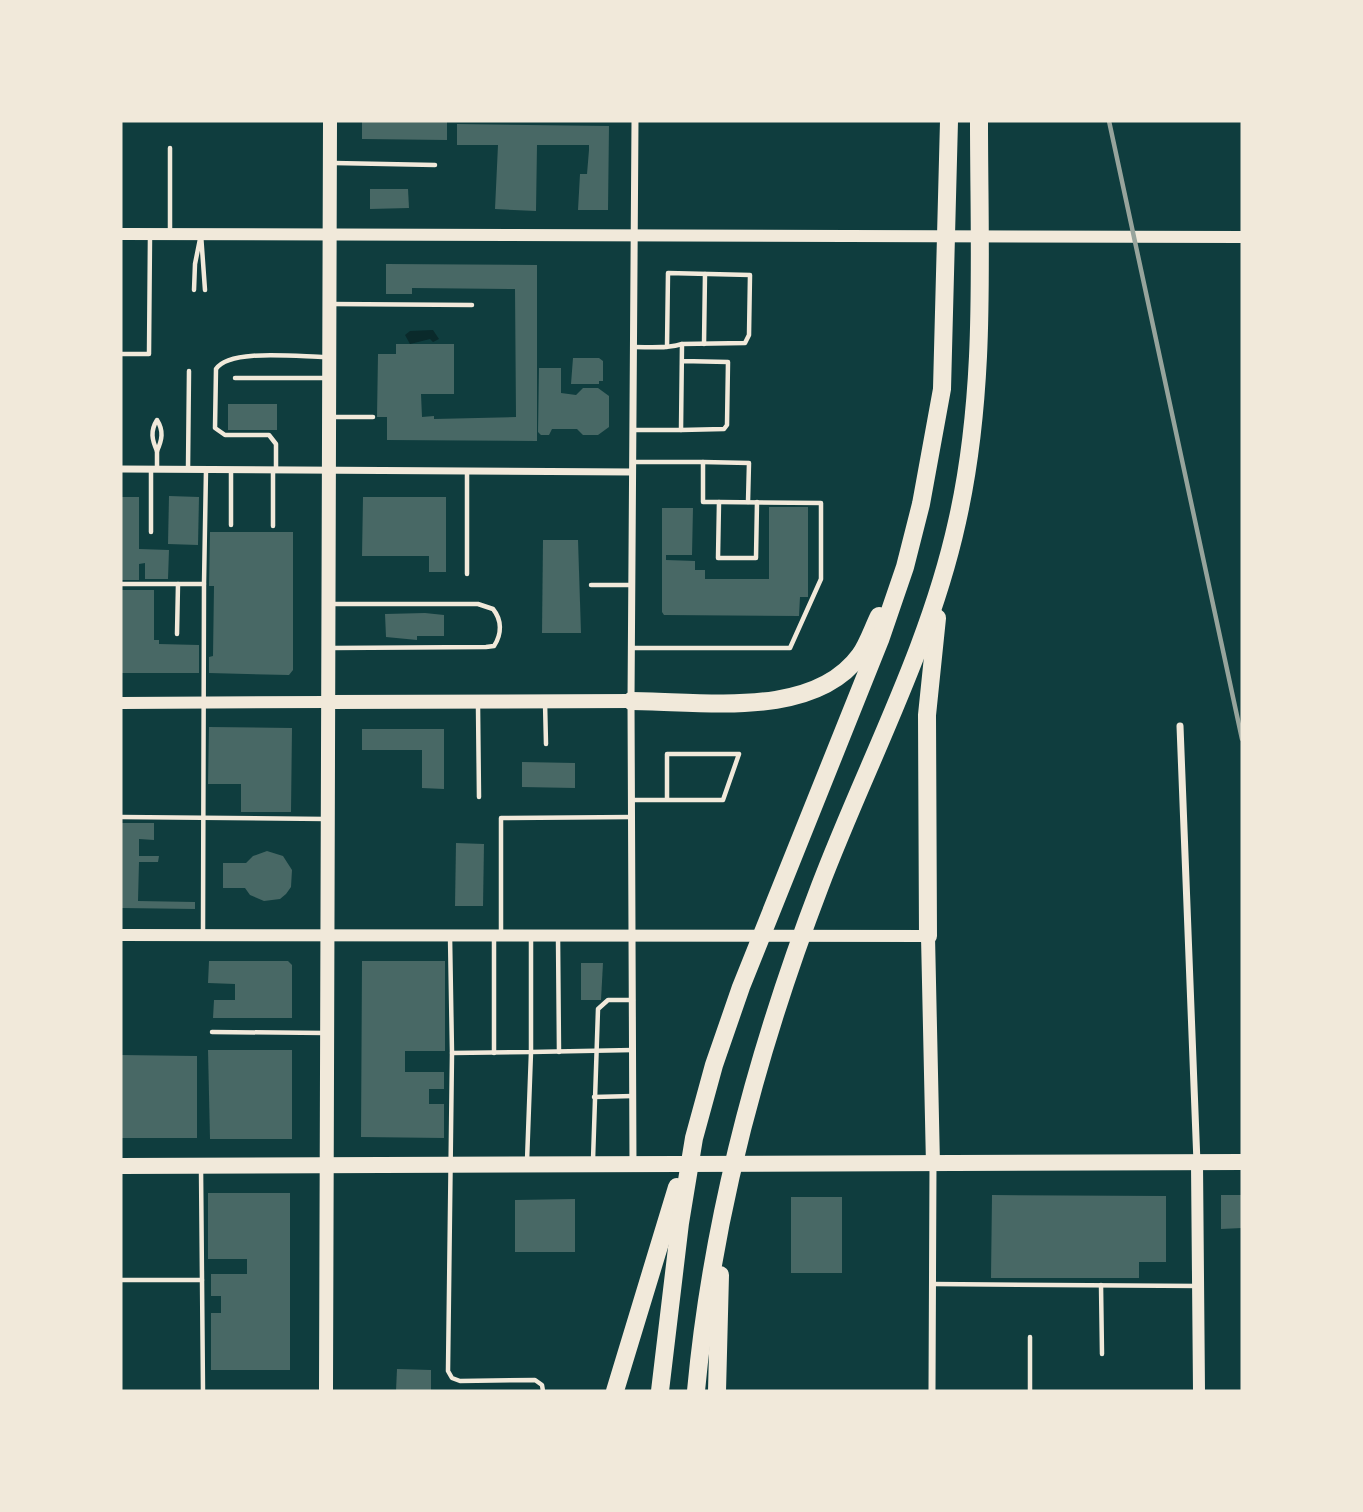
<svg xmlns="http://www.w3.org/2000/svg" width="1363" height="1512" viewBox="0 0 1363 1512" font-family="Manrope,sans-serif">
	<style>
		.water { fill: #0a2a2b }
		.building { fill: #486865 }
		.lines { fill: none; stroke-linecap: round; stroke-linejoin: round }
		.service { stroke: #f1e9da; stroke-width: 4.5 }
		.minor { stroke: #f1e9da; stroke-width: 7 }
		.tertiary { stroke: #f1e9da; stroke-width: 12 }
		.secondary { stroke: #f1e9da; stroke-width: 14 }
		.primary { stroke: #f1e9da; stroke-width: 16 }
		.motorway { stroke: #f1e9da; stroke-width: 18 }
		.rail { stroke: #97a49c; stroke-width: 4.5 }
	</style>
	<rect width="100%" height="100%" fill="#0f3d3e"/>
	<path class="water" d="M 433,330 L 439,339 L 433,342 L 430,339 L 410,344 L 405,335 L 410,331 Z"/>
	<g class="building">
		<path d="M 362,121 L 447,121 L 447,140 L 362,139 Z"/>
		<path d="M 457,124 L 609,126 L 608,210 L 578,210 L 580,174 L 587,174 L 589,150 L 589,145 L 537,145 L 536,211 L 495,209 L 498,145 L 457,145 Z"/>
		<path d="M 370,189 L 408,189 L 409,208 L 370,209 Z"/>
		<path d="M 386,264 L 537,265 L 537,441 L 387,440 L 387,417 L 377,417 L 378,354 L 396,354 L 396,344 L 454,344 L 454,394 L 421,394 L 422,417 L 434,416 L 434,419 L 516,417 L 515,289 L 412,288 L 412,294 L 386,294 Z"/>
		<path d="M 573,358 L 599,358 L 603,361 L 603,381 L 599,381 L 599,384 L 571,384 Z"/>
		<path d="M 539,368 L 561,368 L 561,393 L 576,395 L 583,388 L 598,388 L 609,396 L 609,427 L 598,435 L 583,435 L 577,429 L 552,429 L 549,435 L 541,435 L 538,432 Z"/>
		<rect x="228" y="404" width="49" height="26"/>
		<path d="M 169,496 L 199,497 L 198,545 L 168,544 Z"/>
		<path d="M 121,497 L 139,497 L 139,549 L 169,550 L 168,579 L 145,579 L 145,563 L 139,564 L 139,580 L 121,580 Z"/>
		<path d="M 363,497 L 446,497 L 446,572 L 429,572 L 429,556 L 362,556 Z"/>
		<path d="M 769,507 L 808,507 L 808,597 L 800,597 L 799,616 L 664,615 L 662,612 L 662,508 L 693,508 L 692,555 L 666,555 L 666,560 L 695,561 L 695,570 L 705,570 L 705,579 L 769,579 Z"/>
		<path d="M 210,532 L 293,532 L 293,670 L 289,675 L 209,673 L 209,657 L 213,656 L 214,586 L 209,586 Z"/>
		<path d="M 543,540 L 578,540 L 581,633 L 542,633 Z"/>
		<path d="M 121,590 L 154,590 L 154,640 L 159,640 L 159,644 L 199,645 L 199,673 L 121,673 Z"/>
		<path d="M 425,613 L 444,615 L 444,636 L 417,636 L 417,640 L 386,637 L 385,614 Z"/>
		<path d="M 209,727 L 292,728 L 291,812 L 241,812 L 241,784 L 208,784 Z"/>
		<path d="M 362,729 L 444,729 L 444,789 L 422,788 L 422,750 L 362,750 Z"/>
		<path d="M 522,762 L 575,763 L 575,788 L 522,787 Z"/>
		<path d="M 121,823 L 154,823 L 154,840 L 139,839 L 139,856 L 159,856 L 158,862 L 139,862 L 138,901 L 195,902 L 195,909 L 121,908 Z"/>
		<path d="M 456,843 L 484,844 L 483,906 L 455,906 Z"/>
		<path d="M 267,851 L 283,856 L 292,870 L 291,887 L 286,894 L 280,899 L 264,901 L 250,895 L 245,888 L 223,888 L 223,863 L 246,863 L 253,856 Z"/>
		<path d="M 209,961 L 288,961 L 292,965 L 292,1018 L 213,1018 L 214,1000 L 235,1000 L 235,984 L 208,983 Z"/>
		<path d="M 362,961 L 445,961 L 445,1051 L 405,1051 L 405,1072 L 444,1072 L 444,1089 L 429,1089 L 429,1104 L 444,1104 L 444,1138 L 361,1137 Z"/>
		<path d="M 581,963 L 603,963 L 601,1000 L 581,1000 Z"/>
		<path d="M 208,1050 L 292,1050 L 292,1139 L 210,1139 Z"/>
		<path d="M 121,1055 L 197,1056 L 197,1138 L 121,1138 Z"/>
		<path d="M 208,1193 L 290,1193 L 290,1370 L 211,1370 L 211,1313 L 221,1313 L 221,1296 L 211,1296 L 211,1274 L 247,1274 L 247,1259 L 208,1259 Z"/>
		<path d="M 992,1195 L 1166,1196 L 1166,1262 L 1139,1262 L 1139,1278 L 991,1278 Z"/>
		<path d="M 1221,1195 L 1242,1195 L 1242,1228 L 1221,1229 Z"/>
		<rect x="791" y="1197" width="51" height="76"/>
		<path d="M 575,1199 L 575,1252 L 515,1252 L 515,1200 Z"/>
		<path d="M 397,1369 L 431,1370 L 431,1391 L 396,1391 Z"/>
	</g>
	<g class="lines">
		<g class="service">
			<path d="M 170,148 L 170,233"/>
			<path d="M 334,163 L 435,165"/>
			<path d="M 194,290 L 195,264 L 201,234 L 205,290"/>
			<path d="M 331,304 L 472,305"/>
			<path d="M 704,344 L 705,274"/>
			<path d="M 634,347 C 650,347 667,349 682,344 L 745,343 L 749,335 L 750,275 L 668,273 L 667,347"/>
			<path d="M 121,354 L 149,354 L 150,236"/>
			<path d="M 682,361 L 728,362 L 727,425 L 724,429 L 681,430 L 682,344"/>
			<path d="M 235,378 L 325,378"/>
			<path d="M 330,417 L 373,417"/>
			<path d="M 157,420 C 164,431 162,440 157,451 C 152,440 150,431 157,420 Z"/>
			<path d="M 633,430 L 681,430"/>
			<path d="M 633,462 L 703,462 L 703,502 L 719,502 L 718,558 L 756,558 L 757,502"/>
			<path d="M 703,462 L 749,463 L 748,502"/>
			<path d="M 157,469 L 157,451"/>
			<path d="M 188,469 L 189,371"/>
			<path d="M 151,470 L 151,532"/>
			<path d="M 231,470 L 231,525"/>
			<path d="M 276,470 L 276,444 L 269,435 L 225,435 L 215,428 L 216,369 C 229,348 301,357 325,357"/>
			<path d="M 273,526 L 273,470"/>
			<path d="M 467,574 L 467,471"/>
			<path d="M 121,584 L 204,584 L 203,934"/>
			<path d="M 204,584 L 206,470"/>
			<path d="M 591,585 L 632,585"/>
			<path d="M 331,604 L 478,604 L 493,609 C 502,620 502,634 494,646 L 486,647 L 332,648"/>
			<path d="M 177,634 L 178,584"/>
			<path d="M 632,648 L 790,648 L 821,579 L 821,503 L 719,502"/>
			<path d="M 545,702 L 546,744"/>
			<path d="M 478,706 L 479,797"/>
			<path d="M 632,800 L 723,800 L 739,754 L 667,754 L 667,800"/>
			<path d="M 121,817 L 326,819"/>
			<path d="M 501,934 L 501,818 L 632,817"/>
			<path d="M 450,936 L 452,1053 L 531,1052 L 531,936"/>
			<path d="M 558,936 L 559,1052"/>
			<path d="M 212,1032 L 325,1033"/>
			<path d="M 452,1053 L 448,1371 L 452,1378 L 460,1381 L 535,1380 L 542,1385 L 543,1391"/>
			<path d="M 494,1053 L 494,936"/>
			<path d="M 594,1097 L 633,1096"/>
			<path d="M 593,1160 L 598,1009 L 608,1000 L 633,1000"/>
			<path d="M 527,1161 L 531,1052 L 633,1050"/>
			<path d="M 201,1168 L 203,1391"/>
			<path d="M 121,1280 L 202,1280"/>
			<path d="M 933,1284 L 1198,1286"/>
			<path d="M 1101,1285 L 1102,1354"/>
			<path d="M 1030,1337 L 1030,1391"/>
		</g>
		<g class="minor">
			<path d="M 121,469 L 632,472"/>
			<path d="M 1180,726 L 1197,1163"/>
			<path d="M 633,1164 L 631,701 L 635,121"/>
			<path d="M 932,1391 L 933,1165"/>
		</g>
		<g class="tertiary">
			<path d="M 121,234 L 1242,237"/>
			<path d="M 121,703 L 327,702"/>
			<path d="M 121,935 L 928,936"/>
			<path d="M 1197,1164 L 1199,1391"/>
		</g>
		<g class="secondary">
			<path d="M 327,702 L 631,701"/>
			<path d="M 928,936 L 933,1165"/>
			<path d="M 326,1391 L 330,121"/>
		</g>
		<path class="primary" d="M 121,1166 L 1242,1162"/>
		<g class="motorway">
			<path d="M 631,701 C 701,701 813,720 860,655 C 868,644 873,628 879,616"/>
			<path d="M 928,936 L 927,715 L 937,618"/>
			<path d="M 615,1391 L 677,1187"/>
			<path d="M 660,1391 L 680,1223 L 694,1138 L 714,1065 L 741,987 L 880,640 L 905,567 L 921,504 L 942,389 L 949,121"/>
			<path d="M 696,1391 C 712,1218 758,1048 820,886 C 866,765 929,649 957,522 C 987,390 979,255 979,121"/>
			<path d="M 717,1391 L 720,1275"/>
		</g>
		<path class="rail" d="M 1109,121 L 1242,739"/>
	</g>
	<rect width="1363" height="1512" fill="none" stroke="#f1e9da" stroke-width="245"/>
</svg>
